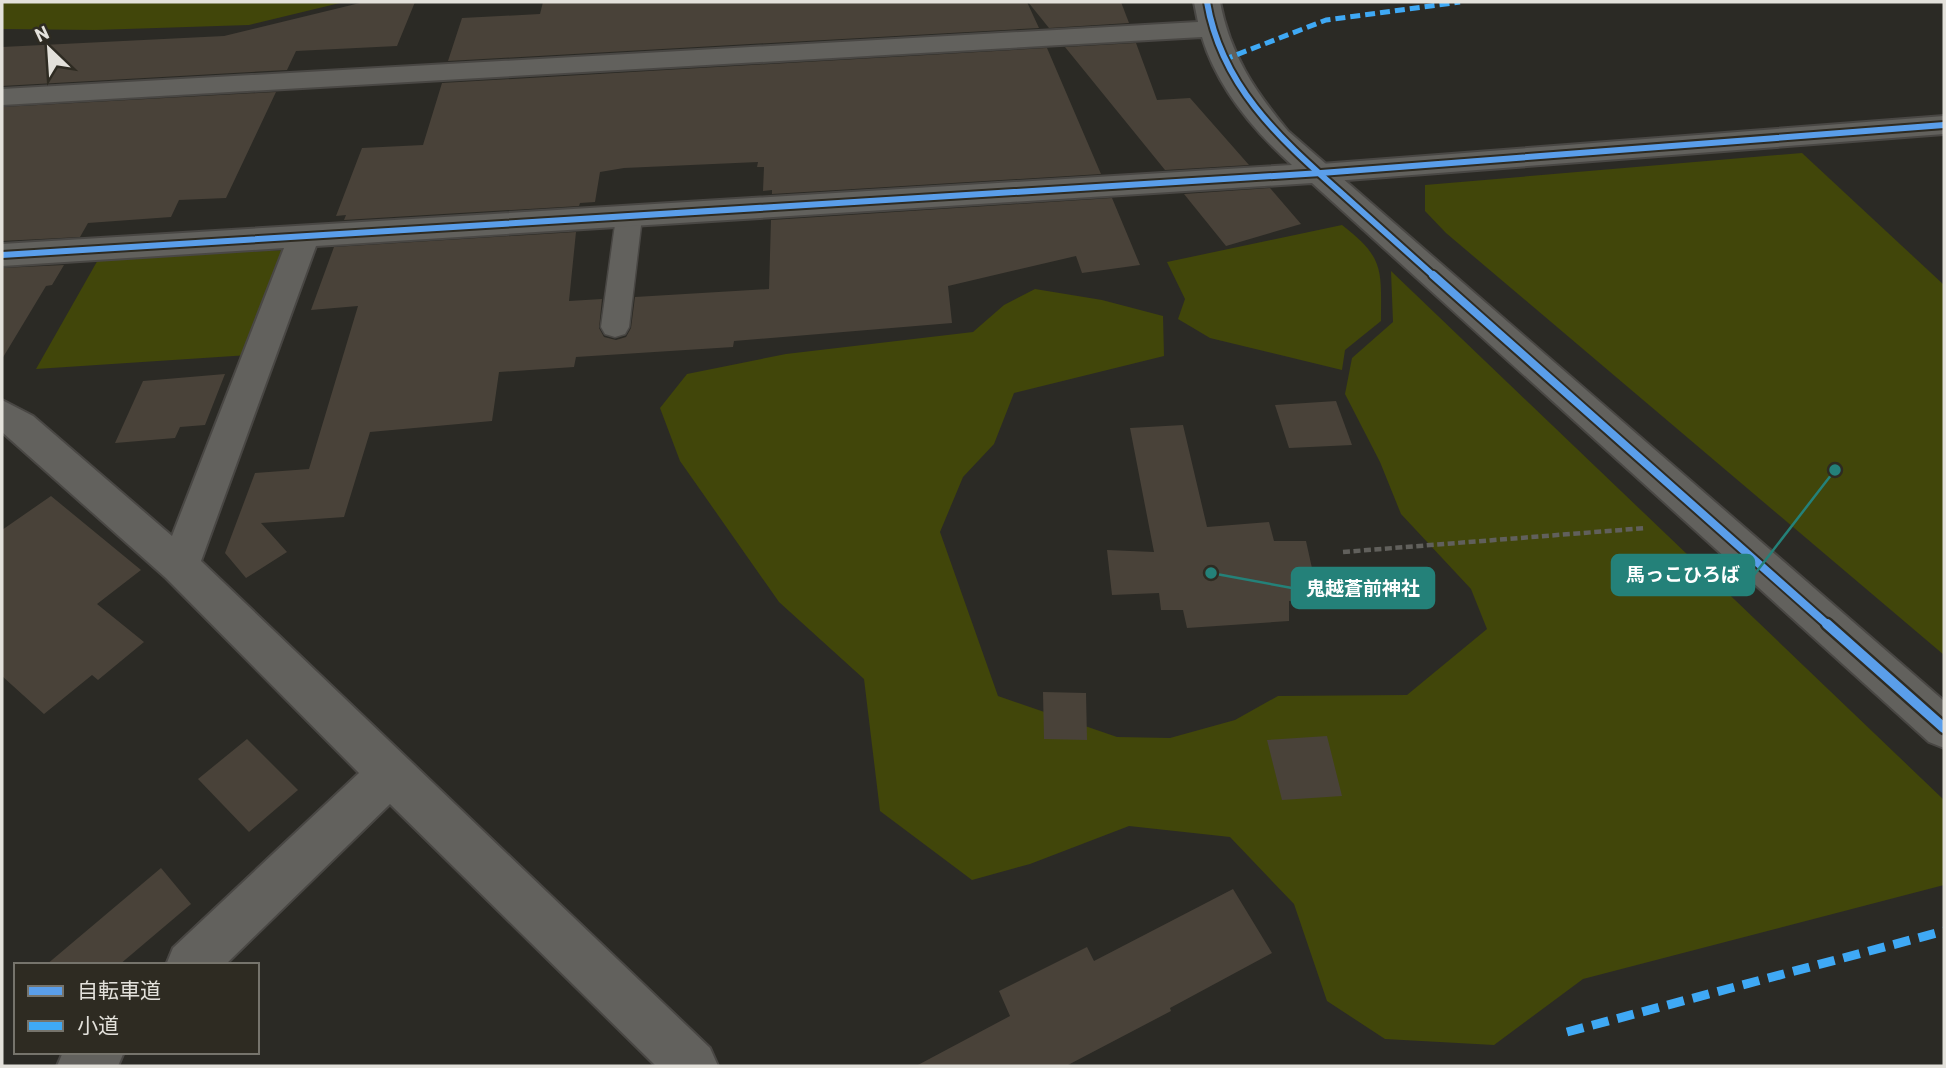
<svg xmlns="http://www.w3.org/2000/svg" width="1946" height="1068" viewBox="0 0 1946 1068" font-family="Barlow,'Noto Sans JP',sans-serif">
	<style>
		.green { fill: #41460a }
		.building { fill: #494239 }
		.lines { fill: none; stroke-linecap: round; stroke-linejoin: round }
		.service-casing { stroke: #494744; stroke-width: 3 }
		.minor-casing { stroke: #494744; stroke-width: 4 }
		.tertiary-casing { stroke: #494744; stroke-width: 4 }
		.path { stroke: #61605c; stroke-width: 4.5; stroke-dasharray: 7 3.5; stroke-linecap: butt }
		.service { fill: #62615d; fill-rule: evenodd }
		.minor { fill: #62615d; fill-rule: evenodd }
		.tertiary { fill: #62615d; fill-rule: evenodd }
		.quiet-far1 { stroke: #3fa9f5; stroke-width: 5; stroke-dasharray: 10 5; stroke-linecap: butt }
		.quiet { stroke: #3fa9f5; stroke-width: 9; stroke-dasharray: 17 9; stroke-linecap: butt }
		.cycleway-far2-casing { stroke: #2e2b22; stroke-width: 10 }
		.cycleway-far1-casing { stroke: #2e2b22; stroke-width: 12 }
		.cycleway-casing { stroke: #2e2b22; stroke-width: 15 }
		.cycleway-far2 { stroke: #5a9eea; stroke-width: 6 }
		.cycleway-far1 { stroke: #5a9eea; stroke-width: 8 }
		.cycleway { stroke: #5a9eea; stroke-width: 10 }
		.leader { fill: none; stroke: #248179; stroke-width: 2.5 }
		.callout-dot { fill: #248179; stroke: #2e2b22; stroke-width: 2.5 }
		.callout { fill: #248179; stroke: #248179; stroke-width: 2.5 }
		.callout-label { font-size: 19px; text-anchor: middle; font-weight: bold; fill: #fff }
	</style>
	<rect width="100%" height="100%" fill="#2b2a25"/>
	<g class="green">
		<path d="M 2,2 L 344,2 L 249,25 L 95,30 L 2,29 Z"/>
		<path d="M 1802,153 L 1944,285 L 1944,655 L 1446,233 L 1425,211 L 1425,185 Z"/>
		<path d="M 1342,225 C 1385,258 1381,270 1381,321 L 1345,350 L 1342,370 L 1210,338 L 1178,319 L 1185,299 L 1167,262 Z"/>
		<path d="M 287,250 L 249,355 L 36,369 L 99,258 Z"/>
		<path d="M 1391,271 L 1944,800 L 1944,885 L 1583,979 L 1494,1045 L 1385,1039 L 1327,1001 L 1294,904 L 1230,837 L 1129,826 L 1030,864 L 972,880 L 880,811 L 864,679 L 779,602 L 680,461 L 660,408 L 687,374 L 786,354 L 973,332 L 1004,305 L 1035,289 L 1102,300 L 1163,316 L 1164,356 L 1014,393 L 994,444 L 963,477 L 940,532 L 998,696 L 1117,737 L 1170,738 L 1235,720 L 1278,696 L 1407,695 L 1487,629 L 1471,589 L 1401,514 L 1380,462 L 1345,394 L 1352,358 L 1393,322 Z"/>
	</g>
	<g class="building">
		<path d="M 364,2 L 415,2 L 397,46 L 296,51 L 287,70 L 2,86 L 2,47 L 224,36 Z"/>
		<path d="M 543,2 L 1027,2 L 1039,28 L 448,61 L 462,18 L 540,14 Z"/>
		<path d="M 1028,2 L 1121,2 L 1129,23 L 1049,28 Z"/>
		<path d="M 1136,43 L 1157,100 L 1190,98 L 1249,165 L 1165,170 L 1065,47 Z"/>
		<path d="M 1047,48 L 1101,174 L 772,194 L 772,190 L 763,191 L 764,167 L 757,167 L 758,162 L 624,168 L 600,172 L 595,202 L 580,203 L 579,206 L 344,220 L 346,215 L 336,216 L 362,148 L 423,145 L 442,83 Z"/>
		<path d="M 276,92 L 226,198 L 179,200 L 171,217 L 88,223 L 80,237 L 2,241 L 2,107 Z"/>
		<path d="M 1270,188 L 1301,224 L 1226,246 L 1184,194 Z"/>
		<path d="M 1112,198 L 1140,265 L 1082,273 L 1076,256 L 948,286 L 952,323 L 734,341 L 733,347 L 576,357 L 574,367 L 499,372 L 492,421 L 370,432 L 344,517 L 261,523 L 287,552 L 246,578 L 225,553 L 255,473 L 309,469 L 358,306 L 311,310 L 334,247 L 576,232 L 569,301 L 602,299 L 599,328 L 604,337 L 616,340 L 626,337 L 631,328 L 635,297 L 769,289 L 771,220 Z"/>
		<path d="M 64,265 L 52,285 L 46,286 L 2,359 L 2,268 Z"/>
		<path d="M 225,374 L 205,425 L 180,427 L 175,438 L 115,443 L 143,381 Z"/>
		<path d="M 1336,401 L 1352,445 L 1289,448 L 1275,405 Z"/>
		<path d="M 1183,425 L 1207,527 L 1269,522 L 1274,541 L 1306,541 L 1319,600 L 1289,601 L 1289,621 L 1187,628 L 1183,610 L 1161,610 L 1159,593 L 1112,595 L 1107,550 L 1154,552 L 1130,428 Z"/>
		<path d="M 51,496 L 141,570 L 97,604 L 144,642 L 98,680 L 92,675 L 44,714 L 2,676 L 2,530 Z"/>
		<path d="M 1043,692 L 1086,693 L 1087,740 L 1044,739 Z"/>
		<path d="M 1327,736 L 1342,796 L 1282,800 L 1267,740 Z"/>
		<path d="M 247,739 L 298,790 L 249,832 L 198,779 Z"/>
		<path d="M 161,868 L 191,904 L 119,965 L 46,965 Z"/>
		<path d="M 1233,889 L 1272,953 L 1170,1008 L 1171,1011 L 1066,1066 L 916,1066 L 1010,1016 L 999,991 L 1087,947 L 1094,961 Z"/>
	</g>
	<g class="lines">
		<defs>
			<path id="service" d="M 629,209 L 638,211 L 642,217 L 629,327 L 625,334 L 615,337 L 605,334 L 601,327 L 616,217 L 620,211 Z"/>
			<g id="minor">
				<path d="M 1194,2 L 1220,2 C 1230,54 1254,90 1288,131 L 1944,701 L 1944,748 L 1929,742 L 1312,183 L 316,246 L 201,561 L 710,1048 L 718,1066 L 656,1066 L 390,804 L 225,965 L 166,965 L 173,948 L 359,773 L 166,578 L 2,432 L 2,400 L 33,416 L 172,536 L 284,248 L 2,266 L 2,244 L 1292,165 C 1254,131 1217,87 1202,37 L 2,105 L 2,89 L 1198,22 Z"/>
				<path d="M 63,1052 L 124,1052 L 118,1066 L 57,1066 Z"/>
			</g>
			<path id="tertiary" d="M 1944,116 L 1944,134 L 1321,182 L 1311,180 L 1306,173 L 1311,166 L 1321,164 Z"/>
		</defs>
		<use href="#service" class="service-casing"/>
		<use href="#minor" class="minor-casing"/>
		<use href="#tertiary" class="tertiary-casing"/>
		<path class="path" d="M 1343,552 L 1646,528"/>
		<use href="#service" class="service"/>
		<use href="#minor" class="minor"/>
		<use href="#tertiary" class="tertiary"/>
		<path class="quiet-far1" d="M 1223,60 L 1326,20 L 1460,2"/>
		<path class="quiet" d="M 1567,1032 L 1944,931"/>
		<defs>
			<g id="cycleway-far2">
				<path d="M 1207,2 C 1221,85 1278,137 1339,191 C 1371,220 1403,248 1435,277"/>
				<path d="M 2,255 L 1321,173 L 1944,125"/>
			</g>
			<path id="cycleway-far1" d="M 1433,275 L 1829,626"/>
			<path id="cycleway" d="M 1827,624 L 1944,728"/>
		</defs>
		<use href="#cycleway-far2" class="cycleway-far2-casing"/>
		<use href="#cycleway-far1" class="cycleway-far1-casing"/>
		<use href="#cycleway" class="cycleway-casing"/>
		<use href="#cycleway-far2" class="cycleway-far2"/>
		<use href="#cycleway-far1" class="cycleway-far1"/>
		<use href="#cycleway" class="cycleway"/>
	</g>
	<path class="leader" d="M1835 470L1754 575M1211 573L1292 588"/>
	<g class="callout-dot">
		<circle cx="1835" cy="470" r="7"/>
		<circle cx="1211" cy="573" r="7"/>
	</g>
	<g class="callout">
		<rect x="1612" y="555" width="142" height="40" rx="7"/>
		<rect x="1292" y="568" width="142" height="40" rx="7"/>
	</g>
	<g class="callout-label">
		<text x="1683" y="581">馬っこひろば</text>
		<text x="1363" y="595">鬼越蒼前神社</text>
	</g>
	<rect width="1946" height="1068" fill="none" stroke="#e3e1db" stroke-width="7"/>
	<rect x="14" y="963" width="245" height="91" fill="#2e2b22" stroke="#76746c" stroke-width="2"/>
	<rect x="28" y="986" width="35" height="10" fill="#5a9eea" stroke="#76746c" stroke-width="2"/>
	<text x="77" y="998" font-size="21" fill="#e3e1db">自転車道</text>
	<rect x="28" y="1021" width="35" height="10" fill="#3fa9f5" stroke="#76746c" stroke-width="2"/>
	<text x="77" y="1033" font-size="21" fill="#e3e1db">小道</text>
	<g transform="translate(49 49) rotate(335)" stroke="#2e2b22" stroke-width="5" paint-order="stroke">
	<path d="M0-5L12 26L0 18L-12 26Z" fill="#e3e1db"/>
	<text y="-10" font-size="19" font-weight="bold" text-anchor="middle" fill="#e3e1db">N</text>
	</g>
</svg>
